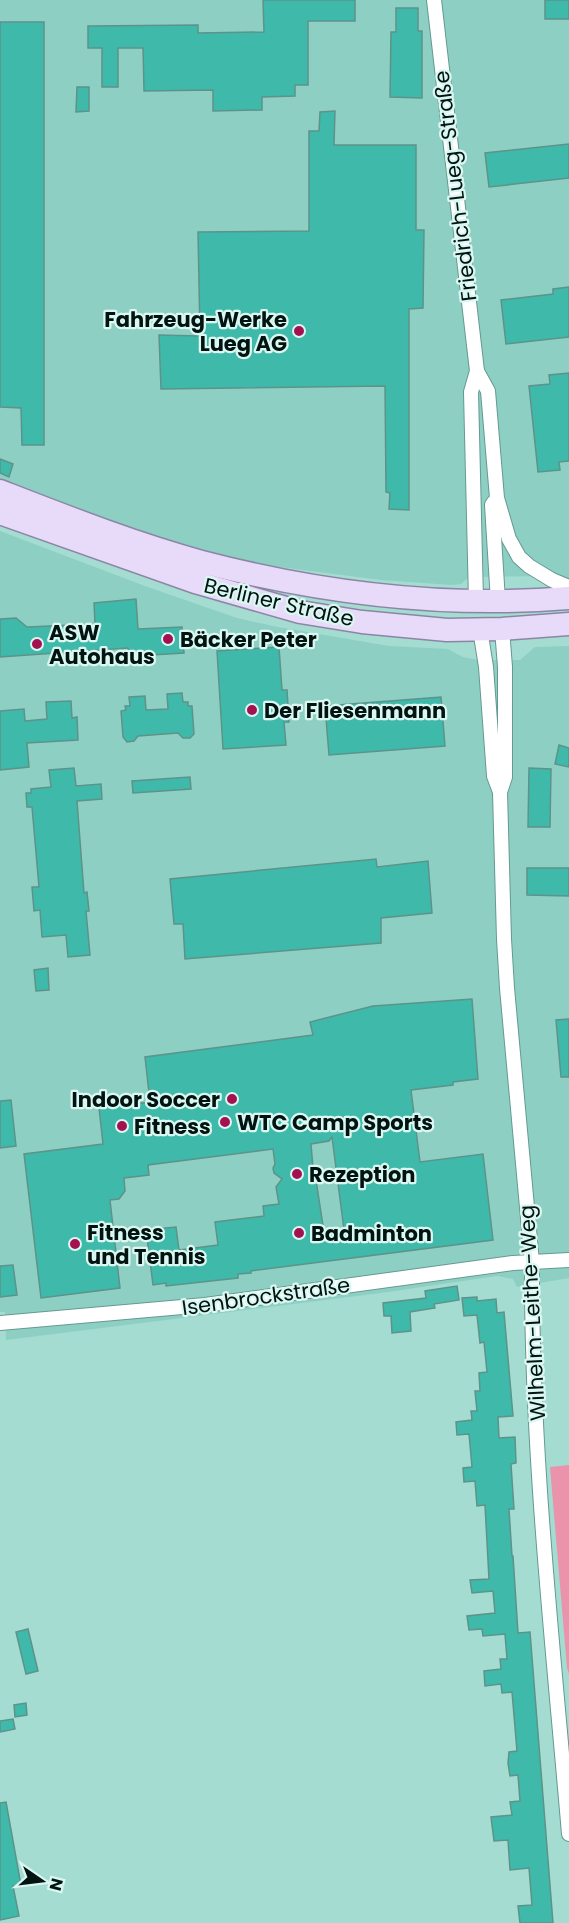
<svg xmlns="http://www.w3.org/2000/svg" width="569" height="1923" viewBox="0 0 569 1923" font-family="Poppins,sans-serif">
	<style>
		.built { fill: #8ecfc4 }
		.green { fill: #ea93aa }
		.building { fill: #3fb9a9; stroke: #5d938a; stroke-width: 1.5; fill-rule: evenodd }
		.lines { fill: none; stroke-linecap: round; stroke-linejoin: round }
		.minor-casing { stroke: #649a91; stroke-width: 16 }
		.primary-casing { stroke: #8c86a5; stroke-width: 25 }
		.minor { stroke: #fff; stroke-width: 14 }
		.primary { stroke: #e7dbf9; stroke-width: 22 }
		.poi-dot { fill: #a41151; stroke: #dbf7f1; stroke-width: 2 }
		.labels { text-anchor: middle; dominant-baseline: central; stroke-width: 4.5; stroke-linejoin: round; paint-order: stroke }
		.street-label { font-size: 21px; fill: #011411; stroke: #dbf7f1 }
		.poi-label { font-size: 21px; font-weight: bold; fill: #011411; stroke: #dbf7f1; text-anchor: start }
	</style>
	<rect width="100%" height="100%" fill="#a4dcd2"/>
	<g class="built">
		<path d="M 0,0 L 569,0 L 569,580 L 556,576 L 469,577 L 461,584 L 451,585 L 381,580 L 233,561 L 184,548 L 0,482 Z"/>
		<path d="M 0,531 L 145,586 L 237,618 L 278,627 L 389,646 L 448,649 L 463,657 L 479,660 L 520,660 L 535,647 L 569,646 L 569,1278 L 517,1287 L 513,1279 L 497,1276 L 381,1293 L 6,1340 L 5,1312 L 0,1312 Z"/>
	</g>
	<path class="green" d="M 569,1465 L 569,1674 L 567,1668 L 550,1467 Z"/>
	<g class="building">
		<path d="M 263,0 L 355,0 L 355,21 L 308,21 L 308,85 L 295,85 L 295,96 L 262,97 L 262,110 L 213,111 L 213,90 L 144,91 L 143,48 L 118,48 L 118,87 L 102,87 L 102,48 L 88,48 L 88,26 L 198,25 L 198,33 L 264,32 Z"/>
		<rect x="545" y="0" width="24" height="19"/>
		<path d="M 396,8 L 418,8 L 418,31 L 422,31 L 422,98 L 390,97 L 391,32 L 396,32 Z"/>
		<path d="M 0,22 L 44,22 L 44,445 L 22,445 L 21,408 L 0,407 Z"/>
		<path d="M 77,87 L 89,87 L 89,111 L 76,112 Z"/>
		<path d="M 335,111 L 334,145 L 416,145 L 416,230 L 424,230 L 423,308 L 409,309 L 409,510 L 389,509 L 390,493 L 386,492 L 385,386 L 161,389 L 159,335 L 200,336 L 198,232 L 309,231 L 309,131 L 319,131 L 320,112 Z"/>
		<path d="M 569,144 L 569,178 L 489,187 L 485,153 Z"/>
		<path d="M 569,287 L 569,337 L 506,344 L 501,300 L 553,294 L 553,289 Z"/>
		<path d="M 569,373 L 569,461 L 559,462 L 560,470 L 538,472 L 529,386 L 550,384 L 549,375 Z"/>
		<path d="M 0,459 L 13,464 L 9,477 L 0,473 Z"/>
		<path d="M 136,599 L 138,629 L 182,627 L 184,653 L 136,656 L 127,648 L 0,657 L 0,619 L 16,618 L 27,627 L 95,624 L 94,603 Z"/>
		<path d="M 279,647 L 282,690 L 287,690 L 289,722 L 284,722 L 286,745 L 223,749 L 217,651 Z"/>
		<path d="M 182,693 L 183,702 L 188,702 L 188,706 L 192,706 L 194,734 L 190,738 L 183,738 L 178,733 L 138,736 L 134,741 L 127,742 L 123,737 L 121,711 L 126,710 L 125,706 L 130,706 L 129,697 L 145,696 L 146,710 L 168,709 L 167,694 Z"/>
		<path d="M 441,697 L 445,746 L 329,755 L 325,706 Z"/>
		<path d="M 71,701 L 72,718 L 77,717 L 78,740 L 27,743 L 29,767 L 0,770 L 0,711 L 24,709 L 25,721 L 47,719 L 46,702 Z"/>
		<path d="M 559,745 L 569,748 L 569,767 L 555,764 Z"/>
		<path d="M 74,768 L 76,786 L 101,784 L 102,799 L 77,801 L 84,893 L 87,892 L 89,911 L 86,911 L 90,955 L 68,957 L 66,935 L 42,937 L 40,910 L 34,911 L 32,887 L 39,887 L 32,807 L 27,807 L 26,793 L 31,793 L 31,789 L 51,787 L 49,770 Z"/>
		<path d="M 529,768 L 551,769 L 550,827 L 528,827 Z"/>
		<path d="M 190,777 L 191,789 L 133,793 L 132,781 Z"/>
		<path d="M 376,859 L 377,867 L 428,861 L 432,913 L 381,918 L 381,943 L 185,959 L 183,924 L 174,924 L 170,879 Z"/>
		<path d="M 527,868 L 569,868 L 569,896 L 527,895 Z"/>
		<path d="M 48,968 L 49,990 L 36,991 L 34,970 Z"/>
		<path d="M 472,999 L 478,1079 L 453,1082 L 453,1085 L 411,1090 L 420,1162 L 483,1154 L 493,1240 L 251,1271 L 251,1273 L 238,1274 L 238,1278 L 166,1286 L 166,1283 L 153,1285 L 146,1230 L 176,1227 L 179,1250 L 218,1245 L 215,1222 L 264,1216 L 263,1206 L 279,1204 L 276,1187 L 282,1179 L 274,1173 L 273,1168 L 275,1164 L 273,1149 L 148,1165 L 149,1175 L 124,1178 L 125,1191 L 119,1199 L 110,1200 L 120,1288 L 41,1298 L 24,1154 L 103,1144 L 99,1108 L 150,1102 L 145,1057 L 313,1035 L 310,1022 L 373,1006 ZM 332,1137 L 344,1230 L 324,1232 L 316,1180 L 314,1180 L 311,1144 L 329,1141 Z"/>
		<path d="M 569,1019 L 569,1077 L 561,1077 L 556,1020 Z"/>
		<path d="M 11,1100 L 16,1146 L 0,1148 L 0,1101 Z"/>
		<path d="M 13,1265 L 17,1295 L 0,1297 L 0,1266 Z"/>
		<path d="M 457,1286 L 459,1300 L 434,1304 L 435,1308 L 410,1312 L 411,1331 L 392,1333 L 391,1316 L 384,1316 L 383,1303 L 426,1298 L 425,1291 Z"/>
		<path d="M 477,1297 L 477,1301 L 496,1299 L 497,1313 L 504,1312 L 513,1416 L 498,1417 L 499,1438 L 515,1437 L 516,1463 L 511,1464 L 514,1509 L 509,1509 L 512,1556 L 513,1556 L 518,1633 L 530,1632 L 553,1923 L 520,1923 L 518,1906 L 532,1905 L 529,1868 L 510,1870 L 508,1840 L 494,1841 L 491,1817 L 512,1815 L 510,1802 L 520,1801 L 518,1775 L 510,1776 L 508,1763 L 509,1752 L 517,1751 L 512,1692 L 502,1693 L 501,1684 L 485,1686 L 484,1671 L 501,1669 L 500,1659 L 507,1659 L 505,1634 L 483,1636 L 482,1629 L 469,1630 L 467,1616 L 495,1613 L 493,1591 L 472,1593 L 470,1580 L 489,1579 L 485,1505 L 477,1506 L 475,1481 L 464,1482 L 463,1468 L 472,1467 L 469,1434 L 457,1435 L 456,1422 L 472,1420 L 471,1411 L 477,1411 L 475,1391 L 480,1391 L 479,1373 L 487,1372 L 484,1342 L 480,1343 L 477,1315 L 464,1316 L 462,1298 Z"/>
		<path d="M 28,1629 L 38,1671 L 26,1674 L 16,1632 Z"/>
		<path d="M 26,1703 L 27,1715 L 15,1717 L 14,1705 Z"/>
		<path d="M 13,1719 L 15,1729 L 0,1732 L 0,1721 Z"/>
		<path d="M 6,1802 L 21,1885 L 13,1886 L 19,1916 L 0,1920 L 0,1803 Z"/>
	</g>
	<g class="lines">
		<defs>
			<g id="minor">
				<path d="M 434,0 L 477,371 L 488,391 L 497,498 L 509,539 L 519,557 L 529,566 L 552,580 L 569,587"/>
				<path d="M 494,502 L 492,505 L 498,601"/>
				<path d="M 476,601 L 471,392 L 477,371"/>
				<path d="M 480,629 L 486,667 L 494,776 L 500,792 L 504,939 L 507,988 L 532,1262 C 531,1453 553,1644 569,1834"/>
				<path d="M 500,792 L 505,777 L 505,667 L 502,629"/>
				<path d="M 0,1323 L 205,1305 L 513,1263 L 569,1260"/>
			</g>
			<g id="primary">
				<path d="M 0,491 C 67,517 133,543 202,562 C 321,593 446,608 569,598"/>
				<path d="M 0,513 L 195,582 L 300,612 L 362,622 L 447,630 L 502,629 L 569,624"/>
			</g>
		</defs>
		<use href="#minor" class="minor-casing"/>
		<use href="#primary" class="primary-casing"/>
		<use href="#minor" class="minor"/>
		<use href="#primary" class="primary"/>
	</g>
	<g class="poi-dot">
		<circle cx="299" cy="331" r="6"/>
		<circle cx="168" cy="639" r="6"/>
		<circle cx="37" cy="644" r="6"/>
		<circle cx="252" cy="710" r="6"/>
		<circle cx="232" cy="1099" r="6"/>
		<circle cx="225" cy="1122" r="6"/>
		<circle cx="122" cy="1126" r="6"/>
		<circle cx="297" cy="1174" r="6"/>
		<circle cx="299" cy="1233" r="6"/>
		<circle cx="75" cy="1244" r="6"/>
	</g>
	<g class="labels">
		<g class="street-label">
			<text transform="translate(455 186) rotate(-97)">Friedrich-Lueg-Straße</text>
			<text transform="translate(279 602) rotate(13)">Berliner Straße</text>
			<text transform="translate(266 1296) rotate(-8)">Isenbrockstraße</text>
			<text transform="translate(532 1313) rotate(-93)">Wilhelm-Leithe-Weg</text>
		</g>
		<g class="poi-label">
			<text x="287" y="319" text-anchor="end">Fahrzeug-Werke<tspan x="287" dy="24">Lueg AG</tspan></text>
			<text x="49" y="632">ASW<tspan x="49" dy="24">Autohaus</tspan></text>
			<text x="180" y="639">Bäcker Peter</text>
			<text x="264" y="710">Der Fliesenmann</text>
			<text x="220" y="1099" text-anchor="end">Indoor Soccer</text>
			<text x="237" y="1122">WTC Camp Sports</text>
			<text x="134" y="1126">Fitness</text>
			<text x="309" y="1174">Rezeption</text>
			<text x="87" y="1232">Fitness<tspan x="87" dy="24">und Tennis</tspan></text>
			<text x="311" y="1233">Badminton</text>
		</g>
	</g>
	<g transform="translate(42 1881) rotate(104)" stroke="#dbf7f1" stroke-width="4.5" paint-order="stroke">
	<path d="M0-4.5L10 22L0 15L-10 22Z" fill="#011411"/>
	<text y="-9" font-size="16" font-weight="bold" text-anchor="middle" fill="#011411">N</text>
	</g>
</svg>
